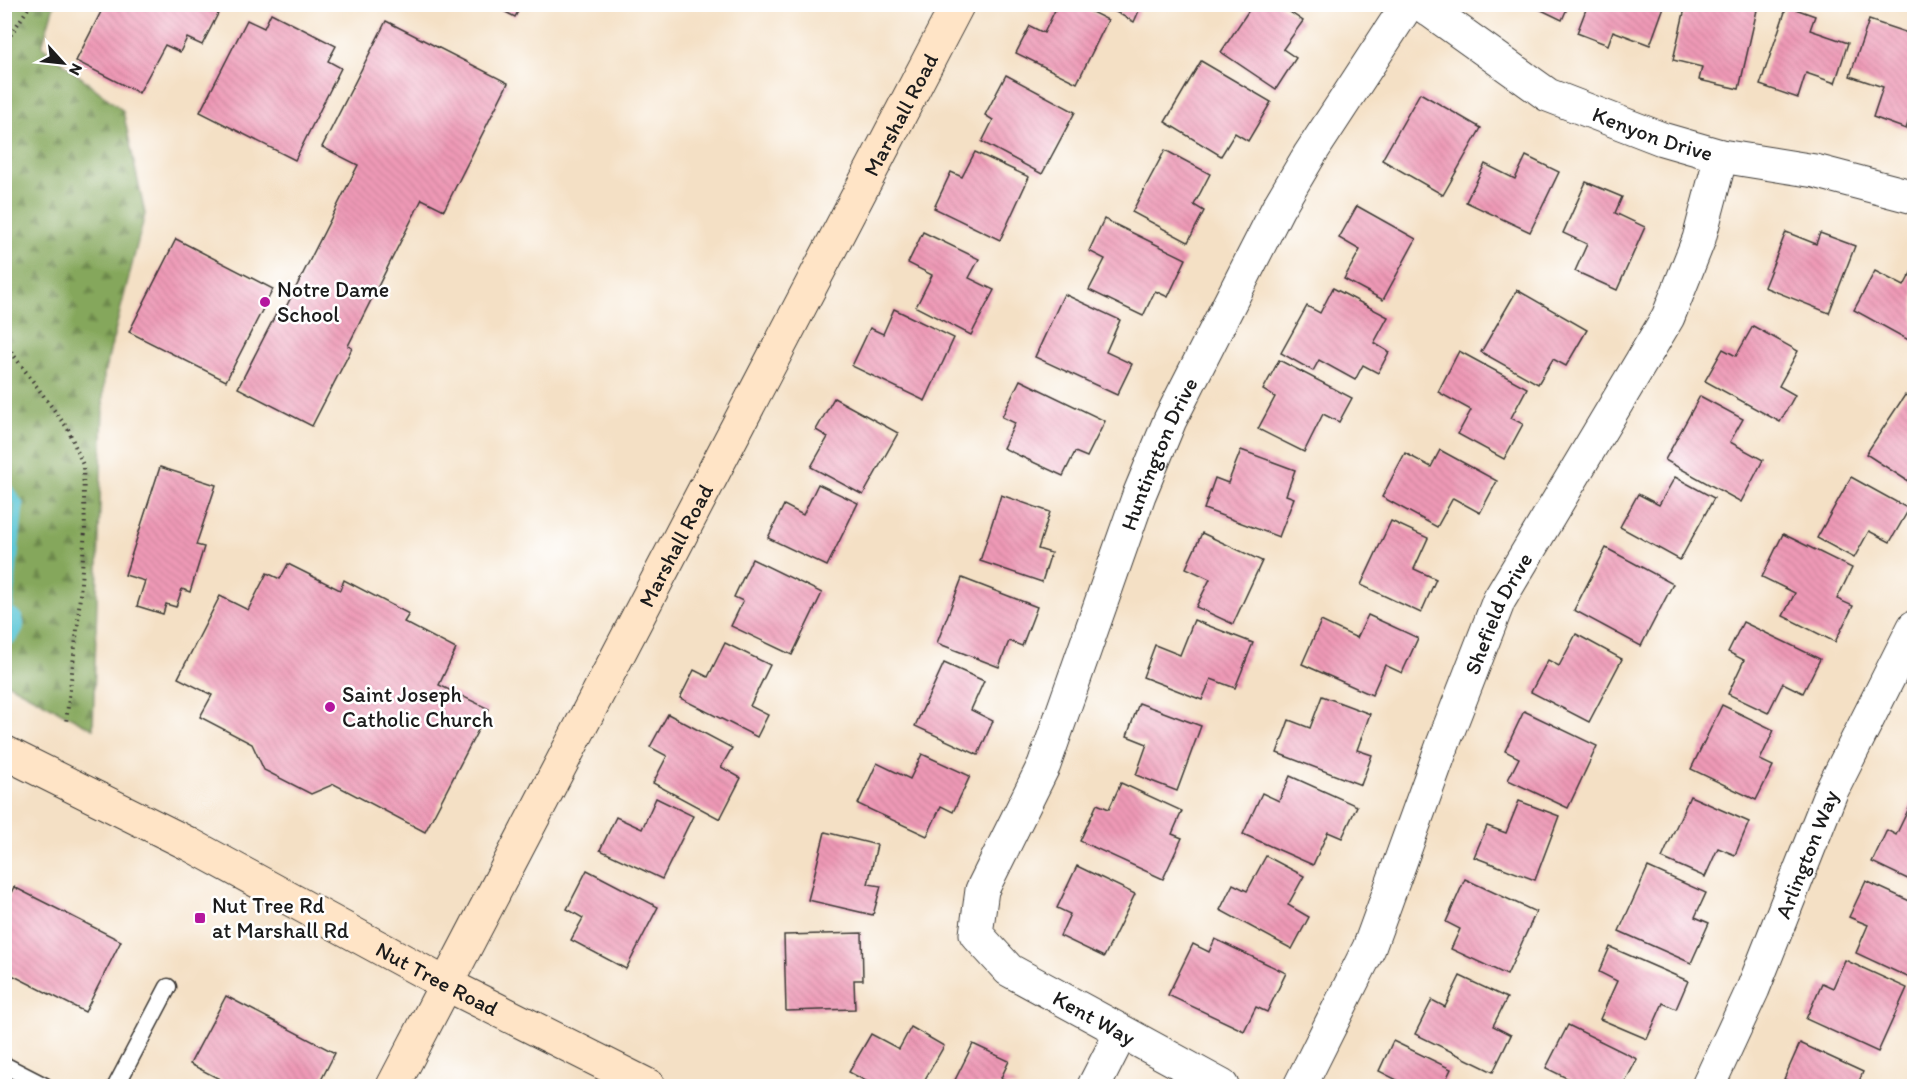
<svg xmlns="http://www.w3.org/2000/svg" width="1919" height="1091" viewBox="0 0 1919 1091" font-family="Itim,sans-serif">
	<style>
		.forest { fill: url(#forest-firs); stroke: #50623c; stroke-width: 1.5 }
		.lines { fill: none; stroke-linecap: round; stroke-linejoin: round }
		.stream { stroke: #5dc7d7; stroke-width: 9 }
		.canal { stroke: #5dc7d7; stroke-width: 34 }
		.building { fill: url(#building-back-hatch) }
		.lane-casing { stroke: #3c3935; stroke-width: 19 }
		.street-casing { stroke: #3c3935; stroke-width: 35 }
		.secondary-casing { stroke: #3c3935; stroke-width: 35 }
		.path { stroke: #3c3935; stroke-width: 4; stroke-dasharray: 1.5 4.5; stroke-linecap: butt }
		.lane { stroke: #fff; stroke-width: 16 }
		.street { stroke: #fff; stroke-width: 33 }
		.secondary { stroke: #ffe4c6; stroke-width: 33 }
		.poi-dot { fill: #b5179e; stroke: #fff; stroke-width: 2 }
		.labels { text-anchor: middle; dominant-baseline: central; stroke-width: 5; stroke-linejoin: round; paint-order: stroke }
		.street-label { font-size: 22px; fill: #1c1c1c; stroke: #fff }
		.poi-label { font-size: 22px; fill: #1c1c1c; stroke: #fff; text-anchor: start }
	</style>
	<defs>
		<pattern id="forest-firs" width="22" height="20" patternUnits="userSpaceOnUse" patternTransform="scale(1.5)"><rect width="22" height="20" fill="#85a75c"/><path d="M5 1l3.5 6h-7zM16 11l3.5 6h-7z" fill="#6c874b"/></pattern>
		<pattern id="building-back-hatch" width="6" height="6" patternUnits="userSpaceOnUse" patternTransform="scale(1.5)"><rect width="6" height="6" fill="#ee99b6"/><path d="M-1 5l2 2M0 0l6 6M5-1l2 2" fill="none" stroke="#cc839c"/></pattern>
	</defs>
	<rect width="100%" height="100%" fill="#fff"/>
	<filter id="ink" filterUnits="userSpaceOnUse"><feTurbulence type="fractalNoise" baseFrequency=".0167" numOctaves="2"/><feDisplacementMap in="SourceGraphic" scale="12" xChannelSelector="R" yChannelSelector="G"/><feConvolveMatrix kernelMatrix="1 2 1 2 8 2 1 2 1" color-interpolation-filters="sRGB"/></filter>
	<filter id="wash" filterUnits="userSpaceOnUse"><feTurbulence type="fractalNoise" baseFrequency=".008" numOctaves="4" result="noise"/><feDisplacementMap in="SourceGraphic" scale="24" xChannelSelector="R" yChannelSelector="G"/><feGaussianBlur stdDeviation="1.35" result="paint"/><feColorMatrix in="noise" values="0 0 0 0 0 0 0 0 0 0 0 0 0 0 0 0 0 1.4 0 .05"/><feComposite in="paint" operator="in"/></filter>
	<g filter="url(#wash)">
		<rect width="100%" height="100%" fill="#f4e0c5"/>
		<path class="forest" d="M 4,5 L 54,5 L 42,46 L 123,111 L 145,214 L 104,374 L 93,729 L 5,682 Z"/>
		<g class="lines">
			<path class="stream" d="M 4,483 L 19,504 L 7,624"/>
			<path class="canal" d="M 4,629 L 7,624"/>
		</g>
		<g id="blocks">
			<g class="building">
				<path d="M 105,4 L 223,4 L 202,45 L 187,38 L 180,52 L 165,45 L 139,93 L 76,61 Z"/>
				<path d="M 490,4 L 522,4 L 515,17 Z"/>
				<path d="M 1058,4 L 1076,4 L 1108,20 L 1077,83 L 1016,53 L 1030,26 L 1044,33 Z"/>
				<path d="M 1101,4 L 1142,4 L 1134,22 Z"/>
				<path d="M 1253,4 L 1278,4 L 1303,21 L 1283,49 L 1296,58 L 1276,89 L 1221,52 Z"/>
				<path d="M 1529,4 L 1569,4 L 1562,20 Z"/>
				<path d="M 1588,4 L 1665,4 L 1650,45 L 1613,31 L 1608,45 L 1577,33 Z"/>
				<path d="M 1686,4 L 1734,4 L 1757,10 L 1739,89 L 1699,80 L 1702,67 L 1673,60 Z"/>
				<path d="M 1787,6 L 1815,16 L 1810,30 L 1848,43 L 1835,83 L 1806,73 L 1798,98 L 1760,85 Z"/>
				<path d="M 271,13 L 336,46 L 328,61 L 341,68 L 295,160 L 200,112 L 247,20 L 264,28 Z"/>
				<path d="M 1869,20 L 1914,35 L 1914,105 L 1906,129 L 1873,117 L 1883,87 L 1850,76 Z"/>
				<path d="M 386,21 L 508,83 L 444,210 L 422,199 L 348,346 L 352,348 L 312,426 L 238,388 L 278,310 L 283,313 L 358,165 L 322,147 Z"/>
				<path d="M 1201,61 L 1271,102 L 1248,141 L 1235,133 L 1221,156 L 1165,122 Z"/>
				<path d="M 1006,75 L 1075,112 L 1042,174 L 982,142 L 993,120 L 985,115 Z"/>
				<path d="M 1420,93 L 1481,128 L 1443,195 L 1382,160 Z"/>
				<path d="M 1165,150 L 1210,174 L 1194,205 L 1204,211 L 1188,242 L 1132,212 Z"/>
				<path d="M 975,152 L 1029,177 L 1000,240 L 934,208 L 951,172 L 962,177 Z"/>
				<path d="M 1526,156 L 1559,172 L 1530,232 L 1466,202 L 1485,164 L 1515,179 Z"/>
				<path d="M 1586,182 L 1622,197 L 1615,213 L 1645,227 L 1617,290 L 1575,271 L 1587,244 L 1563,233 Z"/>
				<path d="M 1357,206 L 1416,239 L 1383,300 L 1344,279 L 1360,250 L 1339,238 Z"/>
				<path d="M 1104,219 L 1186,259 L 1168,297 L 1155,291 L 1143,316 L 1089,290 L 1105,259 L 1089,251 Z"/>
				<path d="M 923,232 L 979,259 L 969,278 L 994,290 L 971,335 L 916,307 L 932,275 L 908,263 Z"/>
				<path d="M 1786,232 L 1816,244 L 1820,233 L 1855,246 L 1829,313 L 1764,287 Z"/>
				<path d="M 176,239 L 273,289 L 226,381 L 129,332 Z"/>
				<path d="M 1914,267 L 1914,343 L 1854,310 L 1875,271 L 1904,286 Z"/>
				<path d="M 1333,288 L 1388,317 L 1374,343 L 1389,352 L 1378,373 L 1363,365 L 1355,380 L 1319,360 L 1313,371 L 1281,353 L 1307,306 L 1320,313 Z"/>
				<path d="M 1517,290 L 1587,330 L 1566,366 L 1553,359 L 1538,384 L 1481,352 Z"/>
				<path d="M 1064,294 L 1120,320 L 1106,352 L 1132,364 L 1117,395 L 1035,357 Z"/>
				<path d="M 894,309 L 954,338 L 925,401 L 852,366 L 870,328 L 883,334 Z"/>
				<path d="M 1753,326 L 1798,351 L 1779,386 L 1795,395 L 1780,422 L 1705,381 L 1723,349 L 1736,356 Z"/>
				<path d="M 1459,351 L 1527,388 L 1511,418 L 1523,424 L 1504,459 L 1458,434 L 1471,410 L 1438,392 Z"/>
				<path d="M 1279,360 L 1352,398 L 1339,422 L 1323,414 L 1304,452 L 1258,429 L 1275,397 L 1263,390 Z"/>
				<path d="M 1020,380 L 1105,421 L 1087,457 L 1075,452 L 1063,476 L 1003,448 L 1015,423 L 1002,417 Z"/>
				<path d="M 1905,395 L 1914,401 L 1914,485 L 1866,454 Z"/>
				<path d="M 1700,396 L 1743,419 L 1730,442 L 1763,460 L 1741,502 L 1665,460 Z"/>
				<path d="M 834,398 L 898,433 L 863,495 L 811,467 L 828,437 L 816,430 Z"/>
				<path d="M 1241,450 L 1295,470 L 1286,495 L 1294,498 L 1279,537 L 1204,509 L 1215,478 L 1228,483 Z"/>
				<path d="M 1440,450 L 1497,481 L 1480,513 L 1453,498 L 1437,527 L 1382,497 L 1405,453 L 1431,467 Z"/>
				<path d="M 160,467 L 216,485 L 196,545 L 204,547 L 190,592 L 182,589 L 176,607 L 166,604 L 163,614 L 137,606 L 145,581 L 125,575 Z"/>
				<path d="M 1675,477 L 1714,498 L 1680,560 L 1620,527 L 1638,494 L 1659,505 Z"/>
				<path d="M 1851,477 L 1909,509 L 1890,542 L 1869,531 L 1854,558 L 1817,538 Z"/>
				<path d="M 818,484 L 858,503 L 827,566 L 768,538 L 784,505 L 803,515 Z"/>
				<path d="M 1001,495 L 1050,512 L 1038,549 L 1051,553 L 1042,582 L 980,561 Z"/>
				<path d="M 1391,521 L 1428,538 L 1414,569 L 1436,579 L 1421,613 L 1361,585 Z"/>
				<path d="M 1202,533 L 1262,561 L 1233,624 L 1196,607 L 1210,579 L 1186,568 Z"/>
				<path d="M 1783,534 L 1852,568 L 1837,599 L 1853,606 L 1835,642 L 1783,616 L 1795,593 L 1762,577 Z"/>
				<path d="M 1606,548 L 1673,584 L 1641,646 L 1574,610 Z"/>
				<path d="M 752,559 L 822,593 L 792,655 L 731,626 L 743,601 L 734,597 Z"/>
				<path d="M 288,564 L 340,590 L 344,580 L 409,614 L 404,622 L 456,649 L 439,685 L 489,709 L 425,832 L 334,784 L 311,794 L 264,770 L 252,744 L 200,717 L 212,695 L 178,678 L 220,596 L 248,610 L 267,573 L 280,579 Z"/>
				<path d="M 962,578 L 1037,607 L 1022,646 L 1009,641 L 999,667 L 937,643 Z"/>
				<path d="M 1368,615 L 1418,638 L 1402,673 L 1385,665 L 1372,695 L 1302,664 L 1321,621 L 1357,638 Z"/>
				<path d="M 1194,620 L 1253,643 L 1235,688 L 1211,679 L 1202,700 L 1143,677 L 1155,645 L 1180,655 Z"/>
				<path d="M 1743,622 L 1820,659 L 1803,693 L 1783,683 L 1768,713 L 1728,694 L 1744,660 L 1728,652 Z"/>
				<path d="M 1576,634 L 1622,659 L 1589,722 L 1531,692 L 1548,660 L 1559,666 Z"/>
				<path d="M 725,643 L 770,665 L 750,706 L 768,715 L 757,737 L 680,698 L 694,670 L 708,677 Z"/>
				<path d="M 944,663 L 984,681 L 971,710 L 993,721 L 978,755 L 915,726 Z"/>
				<path d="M 1322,696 L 1370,714 L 1357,750 L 1372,755 L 1361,785 L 1277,753 L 1289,720 L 1310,728 Z"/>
				<path d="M 1139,703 L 1201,726 L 1177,791 L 1136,775 L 1147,744 L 1127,736 Z"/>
				<path d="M 1722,705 L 1774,730 L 1760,760 L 1773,766 L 1756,800 L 1691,769 Z"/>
				<path d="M 1524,711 L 1597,746 L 1568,808 L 1508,780 L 1519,758 L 1505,751 Z"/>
				<path d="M 668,714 L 732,748 L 721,767 L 741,778 L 720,819 L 653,783 L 667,756 L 650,747 Z"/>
				<path d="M 922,754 L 970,776 L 953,812 L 941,806 L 927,836 L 858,804 L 877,763 L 910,779 Z"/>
				<path d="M 1290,776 L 1357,806 L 1342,838 L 1328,832 L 1313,865 L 1243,834 L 1262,793 L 1279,801 Z"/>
				<path d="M 1121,783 L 1182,811 L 1172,834 L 1182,838 L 1163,879 L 1080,841 L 1097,804 L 1109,809 Z"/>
				<path d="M 1690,796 L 1749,822 L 1735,855 L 1718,848 L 1705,877 L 1662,858 Z"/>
				<path d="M 656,798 L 693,816 L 662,879 L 600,850 L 616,817 L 642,829 Z"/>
				<path d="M 1519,801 L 1559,816 L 1535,880 L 1474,857 L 1487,826 L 1506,833 Z"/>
				<path d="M 1912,802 L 1914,803 L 1914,882 L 1872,862 L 1887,830 L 1896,835 Z"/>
				<path d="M 825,832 L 877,845 L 868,884 L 881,886 L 873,915 L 808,900 Z"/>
				<path d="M 1266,856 L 1304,876 L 1288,905 L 1309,917 L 1292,949 L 1220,910 L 1233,884 L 1247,891 Z"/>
				<path d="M 1077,866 L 1135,894 L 1104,957 L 1060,936 L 1070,914 L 1057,908 Z"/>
				<path d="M 1648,867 L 1706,893 L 1695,917 L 1709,923 L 1691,963 L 1619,931 Z"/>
				<path d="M 587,870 L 658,907 L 626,969 L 571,940 L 583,918 L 567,909 Z"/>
				<path d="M 1465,879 L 1536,912 L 1507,975 L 1451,949 L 1460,929 L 1446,922 Z"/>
				<path d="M 1866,881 L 1914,903 L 1914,919 L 1911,926 L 1914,927 L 1914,980 L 1856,953 L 1868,925 L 1849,917 Z"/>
				<path d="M 14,887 L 121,941 L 85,1012 L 4,971 L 4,906 Z"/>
				<path d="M 862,933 L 863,980 L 854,980 L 855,1009 L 786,1011 L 784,935 Z"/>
				<path d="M 1215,939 L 1286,973 L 1267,1012 L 1256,1007 L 1244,1031 L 1168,995 L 1193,944 L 1209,952 Z"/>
				<path d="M 1610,947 L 1688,981 L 1676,1009 L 1663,1003 L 1647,1039 L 1600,1019 L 1617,981 L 1599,972 Z"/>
				<path d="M 1845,960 L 1907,988 L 1878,1052 L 1806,1019 L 1822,983 L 1833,988 Z"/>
				<path d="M 1460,976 L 1507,998 L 1493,1026 L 1511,1035 L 1493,1072 L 1415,1034 L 1432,1000 L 1445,1007 Z"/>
				<path d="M 226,996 L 335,1053 L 318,1086 L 233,1086 L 190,1064 Z"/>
				<path d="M 1568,1025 L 1637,1059 L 1623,1086 L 1580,1086 L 1581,1085 L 1546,1068 Z"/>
				<path d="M 911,1027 L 944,1046 L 921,1086 L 875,1086 L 849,1072 L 871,1034 L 899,1049 Z"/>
				<path d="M 1393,1041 L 1451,1069 L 1443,1086 L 1404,1086 L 1405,1084 L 1379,1071 Z"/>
				<path d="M 1800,1043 L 1863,1072 L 1857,1086 L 1800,1086 L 1784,1079 Z"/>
				<path d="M 973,1044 L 1009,1061 L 1001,1078 L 1018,1086 L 952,1086 Z"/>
			</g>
		</g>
	</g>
	<g filter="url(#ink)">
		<use href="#blocks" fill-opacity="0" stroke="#3c3935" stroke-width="1.5"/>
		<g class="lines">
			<defs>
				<g id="lane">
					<path d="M 4,1065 L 45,1086"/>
					<path d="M 116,1086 L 168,987"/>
				</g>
				<g id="street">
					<path id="s1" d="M 1421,4 L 1548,95 L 1662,139 L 1721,156 L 1815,171 L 1914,197"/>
					<path d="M 1094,1086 L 1121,1033"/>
					<path id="s2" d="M 1222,1086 L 1009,970 L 976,934 L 982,890 L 1044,765 L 1139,495 L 1170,420 L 1278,208 L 1310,154 L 1408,4"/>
					<path id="s3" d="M 1300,1086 L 1369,948 L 1443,744 L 1499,600 L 1668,317 L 1699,239 L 1721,156"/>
					<path id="s4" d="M 1708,1086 L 1753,989 L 1831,792 L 1914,627"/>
				</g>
				<g id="secondary">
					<path id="s5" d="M 4,752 L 189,844 L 446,984 L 649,1086"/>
					<path id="s6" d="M 393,1086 L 958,4"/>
				</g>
			</defs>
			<use href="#lane" class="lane-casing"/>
			<use href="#street" class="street-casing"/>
			<use href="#secondary" class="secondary-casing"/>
			<g class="path">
				<path d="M 4,45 L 31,4"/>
				<path d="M 4,342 L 68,429 L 83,465 L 85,530 L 78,621 L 66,723"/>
			</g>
			<use href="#lane" class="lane"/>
			<use href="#street" class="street"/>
			<use href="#secondary" class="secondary"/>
		</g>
	</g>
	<g class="poi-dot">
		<circle cx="265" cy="302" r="6"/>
		<circle cx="330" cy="707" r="6"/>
		<rect x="194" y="912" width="12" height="12" rx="3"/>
	</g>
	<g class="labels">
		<g class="street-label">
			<text stroke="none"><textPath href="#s6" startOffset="1096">Marshall Road</textPath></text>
			<text stroke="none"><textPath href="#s1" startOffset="268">Kenyon Drive</textPath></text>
			<text stroke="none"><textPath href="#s2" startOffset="807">Huntington Drive</textPath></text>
			<text stroke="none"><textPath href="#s6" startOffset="610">Marshall Road</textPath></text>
			<text stroke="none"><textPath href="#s3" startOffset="513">Shefield Drive</textPath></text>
			<text stroke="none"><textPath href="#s4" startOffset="252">Arlington Way</textPath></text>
			<text stroke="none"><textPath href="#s5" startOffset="489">Nut Tree Road</textPath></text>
			<text transform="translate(1094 1018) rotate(29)">Kent Way</text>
		</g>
		<g class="poi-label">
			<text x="277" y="289">Notre Dame<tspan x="277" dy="25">School</tspan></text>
			<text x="342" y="694">Saint Joseph<tspan x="342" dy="25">Catholic Church</tspan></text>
			<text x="212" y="905">Nut Tree Rd<tspan x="212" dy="25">at Marshall Rd</tspan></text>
		</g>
	</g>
	<rect width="1919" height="1091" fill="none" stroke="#fff" stroke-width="24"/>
	<g transform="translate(63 63) rotate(117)" stroke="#ffffff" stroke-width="4.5" paint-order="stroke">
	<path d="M0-4.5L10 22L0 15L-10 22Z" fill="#1c1c1c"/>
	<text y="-9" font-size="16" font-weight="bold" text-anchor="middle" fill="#1c1c1c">N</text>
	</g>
</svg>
